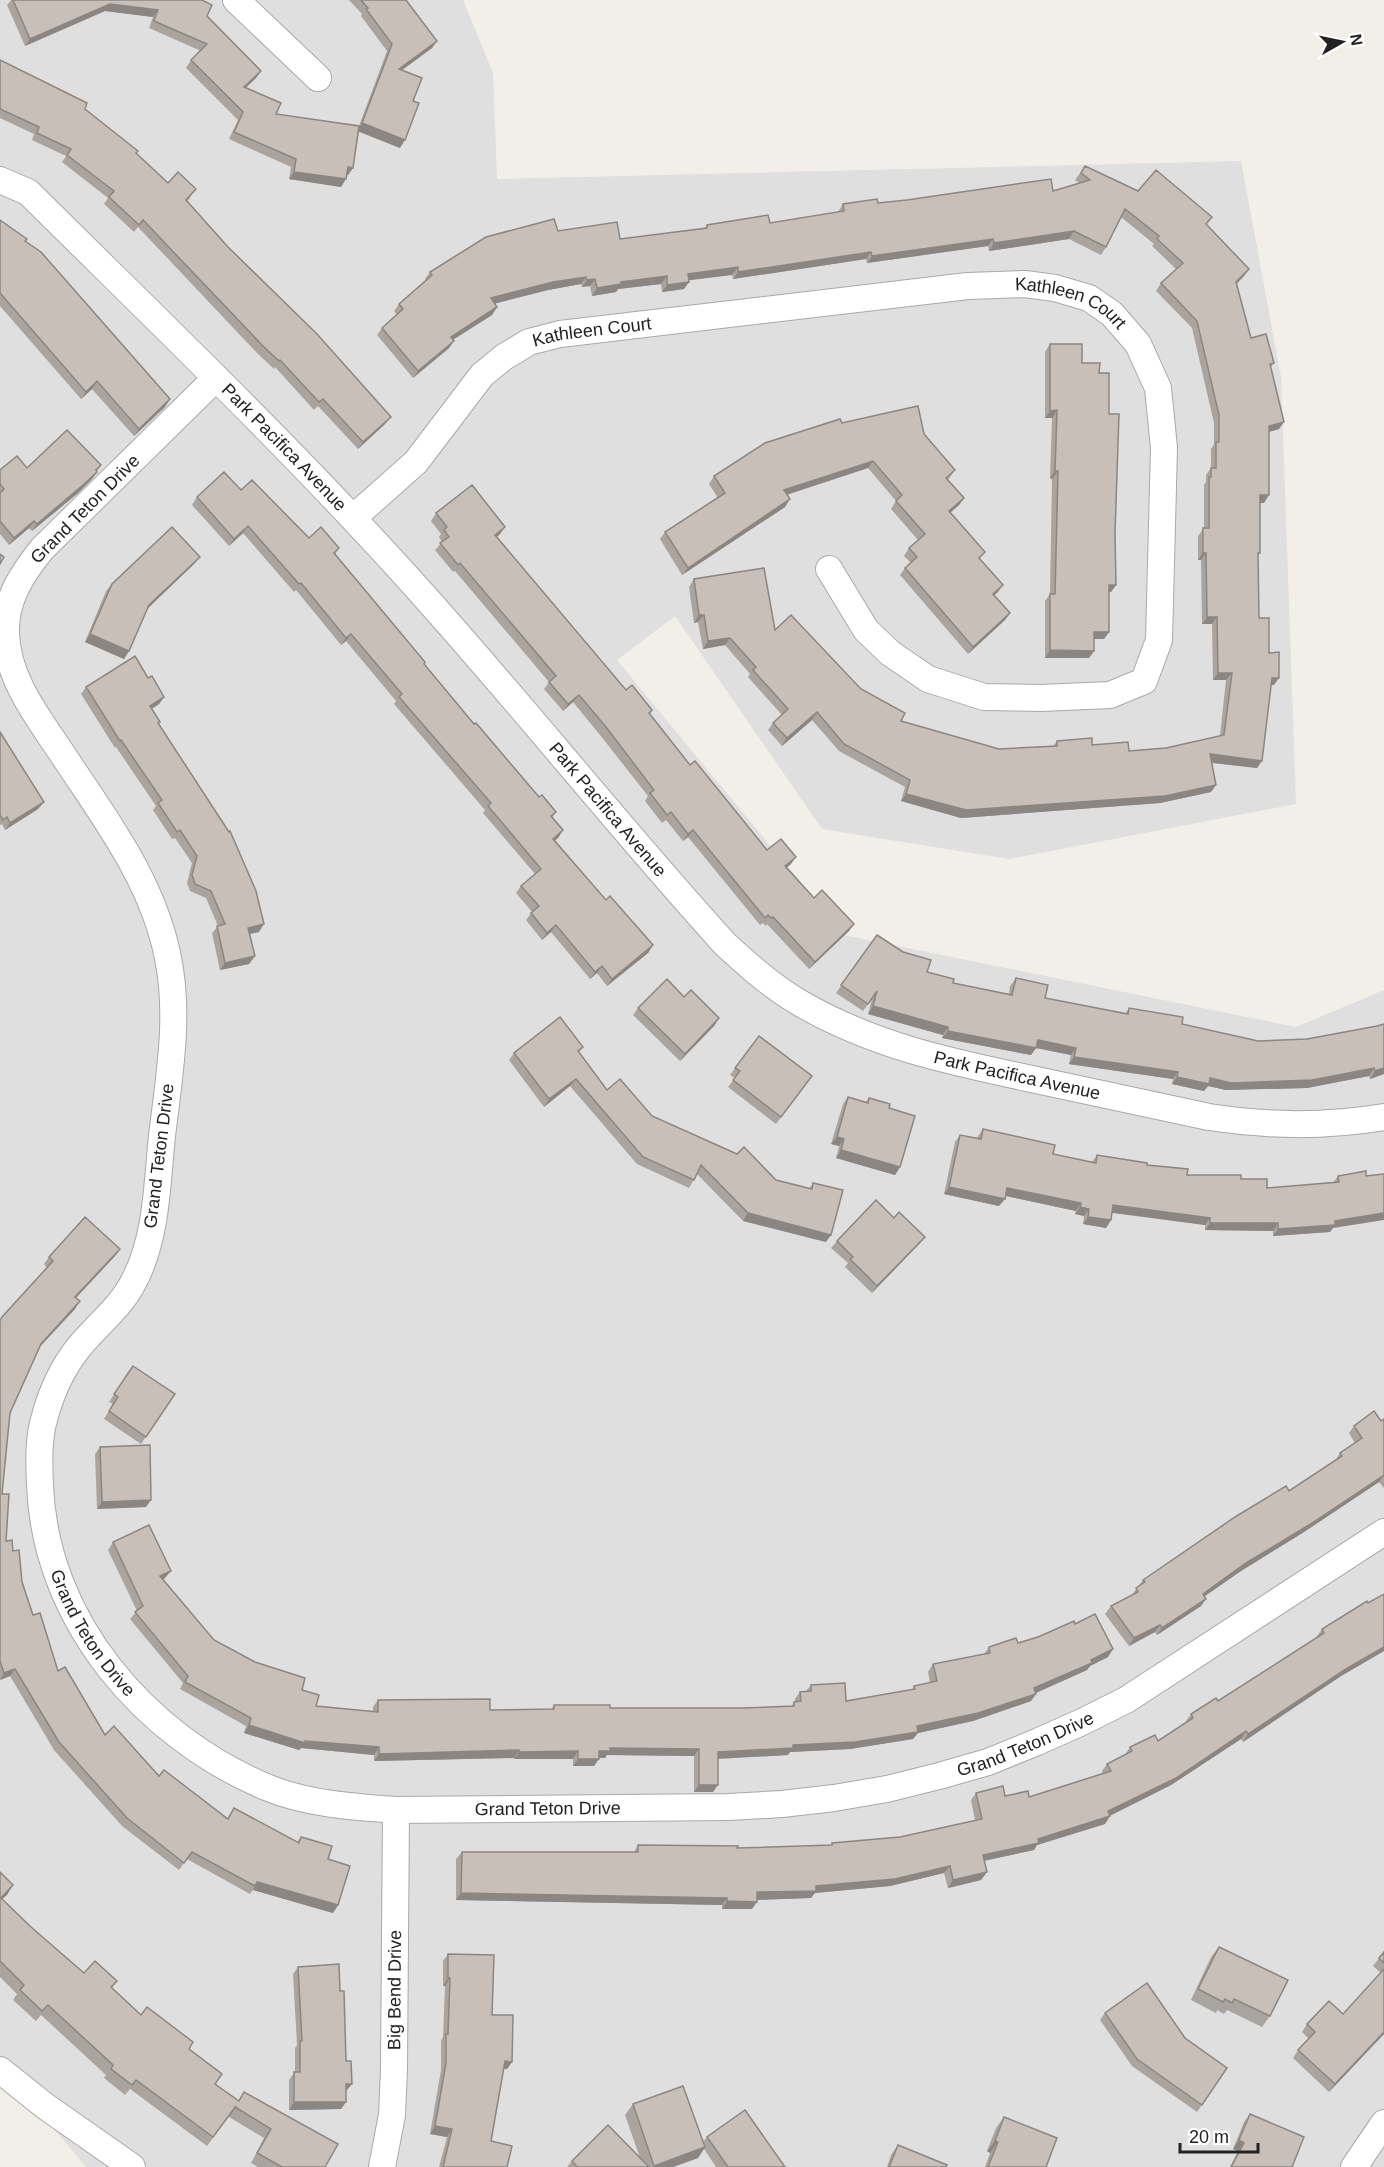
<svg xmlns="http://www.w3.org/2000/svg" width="1384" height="2167" viewBox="0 0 1384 2167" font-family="Helvetica,sans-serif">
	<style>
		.residential { fill: #e0dfdf }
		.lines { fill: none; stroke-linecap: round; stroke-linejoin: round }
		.minor-casing { stroke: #a9a9a9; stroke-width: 28 }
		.minor { stroke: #fff; stroke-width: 26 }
		.wall { fill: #aba49e }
		.shaded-wall { fill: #8b8681 }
		.building { fill: #c7bfb8; stroke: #8b8681; stroke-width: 1.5 }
		.labels { text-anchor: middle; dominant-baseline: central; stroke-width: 4.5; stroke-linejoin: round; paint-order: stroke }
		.street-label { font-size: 18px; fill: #222; stroke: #fff }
	</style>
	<rect width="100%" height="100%" fill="#f2efe9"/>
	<path class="residential" d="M 0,0 L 463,0 L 493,73 L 497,179 L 1241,161 L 1281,377 L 1296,804 L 1009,859 L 822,829 L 675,616 L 617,660 L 844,935 L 1296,1027 L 1384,990 L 1384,2167 L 86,2167 L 0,2065 Z"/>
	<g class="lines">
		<defs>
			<g id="minor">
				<path d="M 236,0 L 318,78"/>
				<path id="s1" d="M 0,180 L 28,192 C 156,319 287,444 408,578 C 516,697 616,824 725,944 C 748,965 772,987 800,1003 C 872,1045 947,1061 1027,1078 C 1088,1091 1148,1104 1209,1117 C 1270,1126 1323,1127 1384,1117"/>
				<path id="s2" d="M 216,378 L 42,549 C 22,574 5,599 6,633 C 7,678 37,716 61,752 C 103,816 153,880 168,958 C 180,1017 169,1077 162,1136 C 157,1184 157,1237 134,1281 C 121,1307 98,1324 79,1347 C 63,1367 52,1390 45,1416 C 38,1438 39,1463 40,1485 C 45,1621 145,1736 266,1787 C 307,1804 352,1807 396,1810 L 729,1807 L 782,1804 L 834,1798 L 887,1789 L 939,1776 L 988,1762 L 1037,1742 L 1082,1722 L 1126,1700 L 1384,1532"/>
				<path id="s3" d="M 353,518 L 416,462 L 482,375 L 504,357 L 529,342 L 560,334 L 968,286 L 1025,284 L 1055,288 L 1089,298 L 1112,314 L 1138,344 L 1158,388 L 1164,448 L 1159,640 L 1144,681 L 1110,695 L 1041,698 L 984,697 L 928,679 L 890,653 L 866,630 L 829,569"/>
				<path d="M 0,2070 L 45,2106 L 132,2167"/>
				<path id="s4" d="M 382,2167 L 392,2115 L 394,2070 L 396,1810"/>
				<path d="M 1354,2167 L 1384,2123"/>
			</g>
		</defs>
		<use href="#minor" class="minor-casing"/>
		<use href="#minor" class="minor"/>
	</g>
	<g class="wall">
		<path d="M 11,0 L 202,0 L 207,16 L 261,71 L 256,78 L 245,88 L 276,114 L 359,126 L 387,51 L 361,16 L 362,14 L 349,0 L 406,0 L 437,41 L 432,48 L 402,70 L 413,101 L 400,148 L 359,131 L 353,168 L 348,175 L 347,175 L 341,187 L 289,179 L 291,167 L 229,139 L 238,120 L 186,68 L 191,60 L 201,51 L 149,28 L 153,17 L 105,11 L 25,46 L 7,5 Z"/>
		<path d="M 0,60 L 85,109 L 136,153 L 168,183 L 191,197 L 187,201 L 385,424 L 358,449 L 318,406 L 314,410 L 275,367 L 274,369 L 258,354 L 138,227 L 134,232 L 104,204 L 108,198 L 62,162 L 66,156 L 32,140 L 34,134 L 0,118 Z"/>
		<path d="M 1085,166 L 1207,225 L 1249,269 L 1244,276 L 1237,284 L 1251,338 L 1274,363 L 1271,367 L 1279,429 L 1269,432 L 1264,503 L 1260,503 L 1260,553 L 1258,556 L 1259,618 L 1269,653 L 1274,685 L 1271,685 L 1262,761 L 1257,768 L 1212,763 L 1216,785 L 1211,792 L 1160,803 L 961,818 L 901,801 L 905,787 L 839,751 L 812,720 L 782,746 L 768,730 L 773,723 L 782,715 L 748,677 L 750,674 L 725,645 L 703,649 L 698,622 L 694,623 L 689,587 L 694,579 L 775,630 L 861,689 L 901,721 L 999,749 L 1053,746 L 1057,741 L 1092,745 L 1129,751 L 1166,748 L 1220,736 L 1226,680 L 1213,680 L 1212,624 L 1202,624 L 1201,560 L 1198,560 L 1198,536 L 1204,528 L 1204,485 L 1206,482 L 1206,475 L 1211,468 L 1211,449 L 1214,444 L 1214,423 L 1192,328 L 1156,291 L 1161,283 L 1176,269 L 1152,246 L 1154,244 L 1121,217 L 1106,247 L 1101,255 L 1069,239 L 989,251 L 988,246 L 867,263 L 866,259 L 733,279 L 732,275 L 688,280 L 689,282 L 684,289 L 662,292 L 661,284 L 618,289 L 616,292 L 592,296 L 590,286 L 582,287 L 581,284 L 548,290 L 495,303 L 497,307 L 492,315 L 453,340 L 449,348 L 413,378 L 377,335 L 382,328 L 397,315 L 394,311 L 399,304 L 426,280 L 425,279 L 430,272 L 558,231 L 620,239 L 704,229 L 707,225 L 770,223 L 838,212 L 843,204 L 878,203 L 1053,191 L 1079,183 L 1075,180 Z"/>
		<path d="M 0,220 L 25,241 L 170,399 L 165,407 L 134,436 L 92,389 L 81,399 L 0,306 Z"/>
		<path d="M 1050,344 L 1099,373 L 1109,414 L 1115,533 L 1116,585 L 1111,592 L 1109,592 L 1109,632 L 1104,639 L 1094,639 L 1094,651 L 1089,658 L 1045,658 L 1045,601 L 1050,594 L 1052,479 L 1050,478 L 1052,418 L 1045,418 L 1045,352 Z"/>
		<path d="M 842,423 L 924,434 L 955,470 L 948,480 L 964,498 L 959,505 L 950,513 L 980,559 L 1003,585 L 994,595 L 1010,613 L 1005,620 L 968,654 L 900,575 L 905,568 L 911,563 L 904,556 L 909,548 L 918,540 L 891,509 L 896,501 L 868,468 L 787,495 L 785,507 L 682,575 L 660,539 L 665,532 L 718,498 L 709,484 L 714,476 Z"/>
		<path d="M 101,465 L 92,479 L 78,493 L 32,531 L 29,528 L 9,545 L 0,534 L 0,470 Z"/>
		<path d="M 241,490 L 309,538 L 339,548 L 335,554 L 424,664 L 474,724 L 539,797 L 556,812 L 552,818 L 563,830 L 558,838 L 555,840 L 606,900 L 653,945 L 648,953 L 607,986 L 597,973 L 590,979 L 551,932 L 542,940 L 526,920 L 532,912 L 516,893 L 521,886 L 535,874 L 483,813 L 485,810 L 394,704 L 396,701 L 346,641 L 341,645 L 296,590 L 294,592 L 243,533 L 229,546 L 192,505 L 197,497 Z"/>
		<path d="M 436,513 L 505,527 L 500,534 L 497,537 L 626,690 L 652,710 L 650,714 L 690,765 L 767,850 L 791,864 L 787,867 L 814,898 L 854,924 L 849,931 L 809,969 L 767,924 L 766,926 L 763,923 L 760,925 L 688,837 L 683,841 L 666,820 L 662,823 L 645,801 L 648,796 L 600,735 L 573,702 L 563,711 L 544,689 L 549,682 L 455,571 L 453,572 L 435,550 L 442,542 L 439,537 L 441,534 L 431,521 Z"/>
		<path d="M 194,564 L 147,609 L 129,651 L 124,659 L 85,642 L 106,591 L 112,584 Z"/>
		<path d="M 148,678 L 164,697 L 159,704 L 152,709 L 160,722 L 158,724 L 259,932 L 250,934 L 255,956 L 249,964 L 220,970 L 212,933 L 218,926 L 206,898 L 190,891 L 187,883 L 192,863 L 175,838 L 172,839 L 153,810 L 156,806 L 116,747 L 115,748 L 81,694 L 86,687 Z"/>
		<path d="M 0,732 L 44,802 L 38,809 L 5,830 L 2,824 L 0,825 Z"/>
		<path d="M 877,935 L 927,972 L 953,983 L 1009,994 L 1010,986 L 1016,978 L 1045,998 L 1125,1014 L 1129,1008 L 1182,1024 L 1258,1041 L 1307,1039 L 1377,1026 L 1384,1024 L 1384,1074 L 1370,1079 L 1369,1076 L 1307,1088 L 1226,1090 L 1208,1086 L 1204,1091 L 1172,1084 L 1173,1079 L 1069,1064 L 1071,1055 L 1036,1048 L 1031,1055 L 942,1038 L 943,1035 L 868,1014 L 872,999 L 863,1011 L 836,993 Z"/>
		<path d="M 684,997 L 719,1018 L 714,1026 L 680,1061 L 633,1015 L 638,1008 Z"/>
		<path d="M 759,1036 L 812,1076 L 776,1124 L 728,1087 L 735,1078 L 730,1075 Z"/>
		<path d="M 583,1047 L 579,1052 L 607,1090 L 652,1116 L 776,1180 L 809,1189 L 813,1183 L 826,1242 L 743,1221 L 697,1174 L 689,1188 L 637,1164 L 570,1086 L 544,1107 L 509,1060 L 514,1053 Z"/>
		<path d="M 848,1097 L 866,1102 L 869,1098 L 889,1108 L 900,1167 L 895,1175 L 836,1158 L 839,1146 L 831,1144 L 843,1104 Z"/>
		<path d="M 983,1129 L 1053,1154 L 1092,1162 L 1097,1155 L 1147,1165 L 1187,1175 L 1241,1179 L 1267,1188 L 1333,1183 L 1338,1176 L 1366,1171 L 1330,1232 L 1273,1236 L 1273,1231 L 1205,1230 L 1205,1225 L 1112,1213 L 1111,1220 L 1106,1228 L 1083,1224 L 1084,1216 L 1075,1214 L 1076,1211 L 1005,1196 L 999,1206 L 944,1194 L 955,1142 L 960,1135 L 977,1138 L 978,1136 Z"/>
		<path d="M 894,1218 L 925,1237 L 919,1244 L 872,1293 L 845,1267 L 848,1263 L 831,1248 L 837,1241 Z"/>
		<path d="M 120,1249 L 115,1256 L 76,1298 L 75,1309 L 39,1347 L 10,1413 L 2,1494 L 6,1541 L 13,1551 L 22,1582 L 33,1615 L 58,1671 L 105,1735 L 159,1776 L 227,1819 L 234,1808 L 297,1842 L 301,1837 L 328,1859 L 338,1905 L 333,1913 L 253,1890 L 250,1894 L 187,1859 L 179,1870 L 122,1826 L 54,1750 L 10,1676 L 0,1680 L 0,1320 L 47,1268 L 44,1264 L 49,1257 Z"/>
		<path d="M 133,1366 L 175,1394 L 141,1444 L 104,1419 L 113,1404 L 109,1402 Z"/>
		<path d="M 1384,1419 L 1384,1488 L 1379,1482 L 1304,1532 L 1241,1571 L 1204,1596 L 1201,1606 L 1157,1635 L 1155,1632 L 1129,1646 L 1105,1614 L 1111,1606 L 1131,1596 L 1143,1580 L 1289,1491 L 1335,1461 L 1340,1453 L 1355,1443 L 1349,1433 L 1354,1426 L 1381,1421 Z"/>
		<path d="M 100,1447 L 146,1507 L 97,1509 L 95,1454 Z"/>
		<path d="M 113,1542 L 165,1578 L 163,1579 L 214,1640 L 302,1690 L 316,1706 L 373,1711 L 373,1707 L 378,1700 L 490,1710 L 551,1709 L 554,1705 L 610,1708 L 742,1708 L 791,1706 L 795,1702 L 795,1699 L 800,1692 L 806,1691 L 811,1685 L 846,1701 L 912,1690 L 914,1686 L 930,1683 L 928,1672 L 933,1664 L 984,1654 L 989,1647 L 1018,1643 L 1075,1624 L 1108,1657 L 1090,1666 L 1087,1670 L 1036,1693 L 1031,1701 L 973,1721 L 918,1733 L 913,1739 L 850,1749 L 790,1752 L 788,1755 L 718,1759 L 713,1792 L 694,1792 L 694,1756 L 607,1755 L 605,1758 L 599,1758 L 594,1766 L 573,1766 L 573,1759 L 514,1759 L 514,1758 L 374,1761 L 374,1755 L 301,1748 L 299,1750 L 244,1733 L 246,1726 L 180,1689 L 183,1683 L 130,1619 L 137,1611 L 108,1550 Z"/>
		<path d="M 1384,1594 L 1384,1651 L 1341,1676 L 1243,1742 L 1241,1739 L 1171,1785 L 1110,1816 L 1105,1824 L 1037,1845 L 1034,1850 L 984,1861 L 987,1872 L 981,1880 L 948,1888 L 944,1873 L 890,1886 L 815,1893 L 811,1898 L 757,1900 L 752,1909 L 722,1909 L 722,1905 L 456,1900 L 456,1859 L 462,1852 L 634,1852 L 638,1845 L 737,1848 L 831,1845 L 832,1843 L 900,1837 L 975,1820 L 971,1800 L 976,1793 L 1029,1797 L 1103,1774 L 1102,1771 L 1107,1764 L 1125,1755 L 1130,1747 L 1158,1741 L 1186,1722 L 1186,1721 L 1191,1714 L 1218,1701 L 1317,1638 L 1317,1636 L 1322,1629 Z"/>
		<path d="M 0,1872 L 13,1885 L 2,1899 L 31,1927 L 84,1973 L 117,1981 L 112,1988 L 141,2015 L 189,2049 L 215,2084 L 238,2101 L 244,2092 L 325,2167 L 258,2167 L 251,2163 L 264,2138 L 229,2117 L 230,2115 L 207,2146 L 130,2089 L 125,2095 L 104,2078 L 106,2075 L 41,2015 L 36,2021 L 13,2000 L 17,1994 L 0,1977 Z"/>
		<path d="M 1219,1947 L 1270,2016 L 1262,2027 L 1227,2010 L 1224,2014 L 1217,2010 L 1216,2013 L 1191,2000 L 1211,1957 Z"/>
		<path d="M 1384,1952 L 1384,2034 L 1329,2092 L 1293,2058 L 1298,2050 L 1309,2039 L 1302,2032 L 1307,2024 L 1343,2014 L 1381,1973 L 1373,1966 Z"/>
		<path d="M 448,1954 L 492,2015 L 512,2062 L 507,2069 L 504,2069 L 491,2141 L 507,2167 L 439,2167 L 447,2137 L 430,2134 L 441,2070 L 441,2041 L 443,2037 L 445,1986 L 443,1986 L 443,1961 Z"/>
		<path d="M 298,1967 L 346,2061 L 352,2084 L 346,2091 L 346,2102 L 341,2109 L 289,2110 L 289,2080 L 295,2072 L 295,2048 L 297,2045 L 293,1974 Z"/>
		<path d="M 1105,2013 L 1185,2038 L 1227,2068 L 1197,2112 L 1132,2066 L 1100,2020 Z"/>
		<path d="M 633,2104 L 703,2142 L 707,2137 L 785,2167 L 716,2167 L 704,2149 L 698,2158 L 673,2167 L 567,2167 L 572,2161 L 640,2158 L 625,2115 Z"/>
		<path d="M 1250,2114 L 1292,2167 L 1230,2167 L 1238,2151 L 1233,2149 L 1244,2122 Z"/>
		<path d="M 1004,2117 L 1046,2167 L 985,2167 L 990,2153 L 987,2151 L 996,2128 Z"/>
		<path d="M 898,2145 L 946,2167 L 887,2167 L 891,2155 Z"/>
	</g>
	<g class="shaded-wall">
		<path d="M 110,4 L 158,10 L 153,17 L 105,11 L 25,46 L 30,39 Z"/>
		<path d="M 437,41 L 432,48 L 394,76 L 399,69 Z"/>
		<path d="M 261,71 L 256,78 L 239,94 L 244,87 Z"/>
		<path d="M 362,123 L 405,140 L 400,148 L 357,131 Z"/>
		<path d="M 348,167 L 353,168 L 348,175 L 343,174 Z"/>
		<path d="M 294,172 L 346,179 L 341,187 L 289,179 Z"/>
		<path d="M 1074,231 L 1069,239 L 989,251 L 994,243 Z"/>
		<path d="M 993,239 L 988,246 L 867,263 L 872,256 Z"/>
		<path d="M 871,252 L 866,259 L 733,279 L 738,272 Z"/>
		<path d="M 738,267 L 732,275 L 683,281 L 688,274 Z"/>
		<path d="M 1249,269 L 1244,276 L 1231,289 L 1236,282 Z"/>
		<path d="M 667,276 L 661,284 L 618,289 L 616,292 L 592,296 L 597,288 L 621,282 Z"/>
		<path d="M 586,277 L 581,284 L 548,290 L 486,306 L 491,298 L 553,282 Z"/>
		<path d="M 595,279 L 590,286 L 582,287 L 587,280 Z"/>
		<path d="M 689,282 L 684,289 L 662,292 L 667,285 Z"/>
		<path d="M 497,307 L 492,315 L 446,344 L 451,337 Z"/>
		<path d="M 454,341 L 449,348 L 413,378 L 418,371 Z"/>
		<path d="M 97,381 L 92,389 L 81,399 L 86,392 Z"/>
		<path d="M 170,399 L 165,407 L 134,436 L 139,429 Z"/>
		<path d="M 1057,410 L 1052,418 L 1045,418 L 1050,411 Z"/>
		<path d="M 391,417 L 385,424 L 358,449 L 363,442 Z"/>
		<path d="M 1284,422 L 1279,429 L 1264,433 L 1269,426 Z"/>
		<path d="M 873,461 L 868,468 L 779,497 L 784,490 Z"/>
		<path d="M 1055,471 L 1058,471 L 1052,479 L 1050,478 Z"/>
		<path d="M 97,472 L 92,479 L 78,493 L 32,531 L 37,524 Z"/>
		<path d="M 1260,495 L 1269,495 L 1264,503 L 1255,503 Z"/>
		<path d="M 964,498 L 959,505 L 944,518 L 949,511 Z"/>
		<path d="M 790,499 L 785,507 L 682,575 L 688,568 Z"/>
		<path d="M 34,521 L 29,528 L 9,545 L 14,538 Z"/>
		<path d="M 248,526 L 243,533 L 229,546 L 234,539 Z"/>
		<path d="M 505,527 L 500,534 L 490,542 L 495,535 Z"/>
		<path d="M 1203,553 L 1206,553 L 1201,560 L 1198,560 Z"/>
		<path d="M 200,557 L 194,564 L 144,612 L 149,605 Z"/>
		<path d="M 1003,585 L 998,592 L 988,601 L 993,594 Z"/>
		<path d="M 1109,585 L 1116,585 L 1111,592 L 1104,592 Z"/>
		<path d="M 1010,613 L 1005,620 L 968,654 L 973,647 Z"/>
		<path d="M 699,615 L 704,615 L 698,622 L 694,623 Z"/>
		<path d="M 1207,617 L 1217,617 L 1212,624 L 1202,624 Z"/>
		<path d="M 1094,632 L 1109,632 L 1104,639 L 1089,639 Z"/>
		<path d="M 90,634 L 129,651 L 124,659 L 85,642 Z"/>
		<path d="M 351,634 L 346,641 L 341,645 L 346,638 Z"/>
		<path d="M 730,638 L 725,645 L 703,649 L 708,641 Z"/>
		<path d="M 1050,650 L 1094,651 L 1089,658 L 1045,658 Z"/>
		<path d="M 1218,673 L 1232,673 L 1226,680 L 1213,680 Z"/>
		<path d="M 1272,678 L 1279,678 L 1274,685 L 1267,685 Z"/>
		<path d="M 579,695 L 573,702 L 563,711 L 568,704 Z"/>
		<path d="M 164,697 L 159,704 L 145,713 L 150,706 Z"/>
		<path d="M 817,712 L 812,720 L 782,746 L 787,738 Z"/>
		<path d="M 1210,754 L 1262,761 L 1257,768 L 1205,762 Z"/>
		<path d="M 1216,785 L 1211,792 L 1160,803 L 961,818 L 901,801 L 906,794 Z"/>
		<path d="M 44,802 L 38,809 L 5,830 L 10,823 Z"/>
		<path d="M 563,830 L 558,838 L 548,846 L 553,839 Z"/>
		<path d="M 693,830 L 688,837 L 683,841 L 688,834 Z"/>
		<path d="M 796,857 L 791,864 L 780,873 L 785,866 Z"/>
		<path d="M 264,924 L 259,932 L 243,935 L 248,928 Z"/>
		<path d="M 854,924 L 849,931 L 809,969 L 815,962 Z"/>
		<path d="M 556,925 L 551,932 L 542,940 L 547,933 Z"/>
		<path d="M 653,945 L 648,953 L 607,986 L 612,979 Z"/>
		<path d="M 255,956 L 249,964 L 220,970 L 225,963 Z"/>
		<path d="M 602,966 L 597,973 L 590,979 L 595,972 Z"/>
		<path d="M 873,1006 L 948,1027 L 943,1035 L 868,1014 Z"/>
		<path d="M 719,1018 L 714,1026 L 680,1061 L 685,1054 Z"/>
		<path d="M 948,1031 L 1038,1040 L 1076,1048 L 1071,1055 L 1036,1048 L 1031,1055 L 942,1038 Z"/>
		<path d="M 1074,1057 L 1178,1072 L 1173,1079 L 1069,1064 Z"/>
		<path d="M 1374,1068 L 1369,1076 L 1307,1088 L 1226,1090 L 1208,1086 L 1204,1091 L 1172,1084 L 1177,1077 L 1210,1078 Z"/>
		<path d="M 1384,1068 L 1384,1074 L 1370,1079 L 1375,1071 Z"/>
		<path d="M 576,1079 L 570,1086 L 544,1107 L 549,1099 Z"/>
		<path d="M 837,1137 L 844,1139 L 839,1146 L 831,1144 Z"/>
		<path d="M 841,1150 L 900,1167 L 895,1175 L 836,1158 Z"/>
		<path d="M 949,1187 L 1005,1199 L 999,1206 L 944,1194 Z"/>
		<path d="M 1007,1188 L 1081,1203 L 1076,1211 L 1002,1195 Z"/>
		<path d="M 1113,1205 L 1210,1218 L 1205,1225 L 1108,1212 Z"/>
		<path d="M 1080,1207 L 1089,1209 L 1084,1216 L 1075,1214 Z"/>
		<path d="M 748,1213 L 831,1235 L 826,1242 L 743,1221 Z"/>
		<path d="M 1384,1213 L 1384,1220 L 1333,1228 L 1330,1232 L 1273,1236 L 1278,1229 Z"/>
		<path d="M 1088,1217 L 1111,1220 L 1106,1228 L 1083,1224 Z"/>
		<path d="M 1210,1223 L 1278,1223 L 1273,1231 L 1205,1230 Z"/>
		<path d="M 925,1237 L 919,1244 L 872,1293 L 877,1286 Z"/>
		<path d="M 120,1249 L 115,1256 L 70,1304 L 75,1297 Z"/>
		<path d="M 80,1301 L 75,1309 L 36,1351 L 41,1344 Z"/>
		<path d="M 1384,1475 L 1379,1482 L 1304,1532 L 1241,1571 L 1198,1601 L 1203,1594 L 1246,1563 Z"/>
		<path d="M 151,1500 L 146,1507 L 97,1509 L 102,1502 Z"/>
		<path d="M 171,1571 L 165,1578 L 155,1583 L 160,1576 Z"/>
		<path d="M 1206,1599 L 1201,1606 L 1157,1635 L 1162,1628 Z"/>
		<path d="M 1160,1625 L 1155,1632 L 1129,1646 L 1134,1638 Z"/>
		<path d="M 1384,1647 L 1384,1651 L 1341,1676 L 1243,1742 L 1248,1734 L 1346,1669 Z"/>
		<path d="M 1113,1649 L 1108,1657 L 1090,1666 L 1087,1670 L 1029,1696 L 1034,1688 Z"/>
		<path d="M 15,1669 L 10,1676 L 0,1680 L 4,1673 Z"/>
		<path d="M 1036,1694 L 1031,1701 L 973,1721 L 918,1733 L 913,1739 L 850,1749 L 790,1752 L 788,1755 L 713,1759 L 718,1752 L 793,1745 L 917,1726 Z"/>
		<path d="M 249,1725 L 305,1741 L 379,1747 L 374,1755 L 301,1748 L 299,1750 L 244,1733 Z"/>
		<path d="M 1246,1731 L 1241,1739 L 1171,1785 L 1105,1818 L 1110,1816 L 1105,1824 L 1037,1845 L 1034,1850 L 978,1862 L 983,1855 L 1038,1839 L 1108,1811 Z"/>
		<path d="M 610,1748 L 699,1749 L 694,1756 L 607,1755 L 605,1758 L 594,1758 L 599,1751 Z"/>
		<path d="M 519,1750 L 514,1758 L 374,1761 L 379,1754 Z"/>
		<path d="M 578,1751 L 573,1759 L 514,1759 L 519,1752 Z"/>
		<path d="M 578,1759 L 599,1759 L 594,1766 L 573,1766 Z"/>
		<path d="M 699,1785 L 718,1785 L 713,1792 L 694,1792 Z"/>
		<path d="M 950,1866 L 944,1873 L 890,1886 L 815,1893 L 811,1898 L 752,1900 L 757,1892 Z"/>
		<path d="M 987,1872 L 981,1880 L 948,1888 L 953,1880 Z"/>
		<path d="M 257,1882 L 338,1905 L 333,1913 L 253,1890 Z"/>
		<path d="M 13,1885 L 7,1895 L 0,1901 L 0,1899 Z"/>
		<path d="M 461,1893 L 727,1898 L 722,1905 L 456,1900 Z"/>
		<path d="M 727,1901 L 757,1902 L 752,1909 L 722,1909 Z"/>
		<path d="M 448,1978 L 450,1978 L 445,1986 L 443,1986 Z"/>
		<path d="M 1384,2032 L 1384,2034 L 1329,2092 L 1335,2084 Z"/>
		<path d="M 505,2061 L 512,2062 L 507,2069 L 500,2069 Z"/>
		<path d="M 346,2084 L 352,2084 L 346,2091 L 341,2091 Z"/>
		<path d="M 294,2102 L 346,2102 L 341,2109 L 289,2110 Z"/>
		<path d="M 435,2126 L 452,2129 L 447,2137 L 430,2134 Z"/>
		<path d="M 1239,2140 L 1244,2143 L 1238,2151 L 1233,2149 Z"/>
		<path d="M 995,2141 L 998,2142 L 990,2153 L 987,2151 Z"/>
		<path d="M 705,2147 L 698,2158 L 673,2167 L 654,2167 L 654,2166 Z"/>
	</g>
	<g class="building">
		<path d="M 13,0 L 202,0 L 212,5 L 207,16 L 261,71 L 244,87 L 281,103 L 276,114 L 359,126 L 353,168 L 348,167 L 346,179 L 294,172 L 296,159 L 234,132 L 243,112 L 191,60 L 207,44 L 154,21 L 158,10 L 110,4 L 30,39 Z"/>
		<path d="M 361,0 L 406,0 L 437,41 L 399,69 L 422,78 L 413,101 L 419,103 L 405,140 L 362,123 L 392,44 L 366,9 L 368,8 Z"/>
		<path d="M 0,60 L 87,103 L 85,109 L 138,151 L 136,153 L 168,183 L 178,172 L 196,189 L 186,200 L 228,247 L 317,334 L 391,417 L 363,442 L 323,399 L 319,402 L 280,360 L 279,361 L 263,346 L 143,220 L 139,225 L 109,197 L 114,191 L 67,155 L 71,149 L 37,133 L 39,127 L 0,109 Z"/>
		<path d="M 1085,166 L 1138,191 L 1156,170 L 1212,217 L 1206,224 L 1249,269 L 1236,282 L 1251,338 L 1266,334 L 1274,363 L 1270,364 L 1284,422 L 1269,426 L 1269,495 L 1260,495 L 1260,553 L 1258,553 L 1259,618 L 1269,618 L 1269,653 L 1279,652 L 1279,678 L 1272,678 L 1262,761 L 1210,754 L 1216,785 L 1165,796 L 966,810 L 906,794 L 910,780 L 844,744 L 817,712 L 787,738 L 773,723 L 788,709 L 753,670 L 756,667 L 730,638 L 708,641 L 704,615 L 699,615 L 694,579 L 764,568 L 775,630 L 791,615 L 861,689 L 905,713 L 901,721 L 999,749 L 1057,746 L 1057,741 L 1092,738 L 1092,745 L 1128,742 L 1129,751 L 1166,748 L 1224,735 L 1232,673 L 1218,673 L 1217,617 L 1207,617 L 1206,553 L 1203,553 L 1203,528 L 1209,528 L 1209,477 L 1211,477 L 1211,468 L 1216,468 L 1216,442 L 1219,442 L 1219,415 L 1197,321 L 1161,283 L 1183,263 L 1157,239 L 1159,236 L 1125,209 L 1106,247 L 1074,231 L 994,243 L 993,239 L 872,256 L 871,252 L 738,272 L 738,267 L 688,274 L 689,282 L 667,285 L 667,276 L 621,282 L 621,284 L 597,288 L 595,279 L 587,280 L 586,277 L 553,282 L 491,298 L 497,307 L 451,337 L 454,341 L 418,371 L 382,328 L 403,309 L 399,304 L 432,275 L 430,272 L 486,237 L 554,219 L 558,231 L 617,222 L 620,239 L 707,228 L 707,225 L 768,215 L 770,223 L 844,211 L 843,204 L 877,199 L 878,203 L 907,200 L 1051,179 L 1053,191 L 1090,180 L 1081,173 Z"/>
		<path d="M 0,220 L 27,239 L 25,241 L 41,252 L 170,399 L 139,429 L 97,381 L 86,392 L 0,293 Z"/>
		<path d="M 1050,344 L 1082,344 L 1082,363 L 1100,363 L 1099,373 L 1109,373 L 1109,414 L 1119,414 L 1115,533 L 1116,585 L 1109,585 L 1109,632 L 1094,632 L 1094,651 L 1050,650 L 1050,594 L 1055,594 L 1058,471 L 1055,471 L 1057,410 L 1050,411 Z"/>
		<path d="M 918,406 L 924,434 L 955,470 L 946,478 L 964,498 L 949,511 L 985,552 L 979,558 L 1003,585 L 993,594 L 1010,613 L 973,647 L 905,568 L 917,557 L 909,548 L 925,534 L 896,501 L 902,495 L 873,461 L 784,490 L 790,499 L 688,568 L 665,532 L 725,493 L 714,476 L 765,443 L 840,419 L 842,423 Z"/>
		<path d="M 67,430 L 101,465 L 96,470 L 97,472 L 83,485 L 37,524 L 34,521 L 14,538 L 0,521 L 0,493 L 4,489 L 0,484 L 0,470 L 17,456 L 27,468 Z"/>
		<path d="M 224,472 L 241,490 L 252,480 L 309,538 L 321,527 L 339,548 L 334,553 L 425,662 L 424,664 L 474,724 L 476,723 L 539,797 L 542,795 L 556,812 L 551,816 L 563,830 L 553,839 L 606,900 L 610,896 L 653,945 L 612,979 L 602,966 L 595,972 L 556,925 L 547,933 L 531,913 L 539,906 L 521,886 L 541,869 L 488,806 L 491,803 L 399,697 L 402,694 L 351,634 L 346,638 L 301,583 L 299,584 L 248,526 L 234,539 L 197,497 Z"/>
		<path d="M 472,485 L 505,527 L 495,535 L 626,690 L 632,685 L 652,710 L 649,713 L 690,765 L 695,761 L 767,850 L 781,839 L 796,857 L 785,866 L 814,898 L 822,890 L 854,924 L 815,962 L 773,917 L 771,918 L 768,915 L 765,918 L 693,830 L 688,834 L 671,812 L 667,815 L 650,793 L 654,790 L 606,727 L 579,695 L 568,704 L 549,682 L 556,676 L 460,563 L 458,565 L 440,543 L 449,537 L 444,530 L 447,527 L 436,513 Z"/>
		<path d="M 172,527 L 200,557 L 149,605 L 129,651 L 90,634 L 112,584 Z"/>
		<path d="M 0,554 L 4,557 L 0,564 Z"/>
		<path d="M 135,656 L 148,678 L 152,676 L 164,697 L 150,706 L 160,722 L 158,723 L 229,832 L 230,831 L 256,891 L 264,924 L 248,928 L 255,956 L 225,963 L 217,926 L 225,924 L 211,891 L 195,884 L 192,875 L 197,856 L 180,830 L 177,832 L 158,803 L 162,800 L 121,740 L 120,741 L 86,687 Z"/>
		<path d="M 0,732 L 44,802 L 10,823 L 7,817 L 3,820 L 0,815 Z"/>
		<path d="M 877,935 L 903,952 L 931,960 L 927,972 L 954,979 L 953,983 L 1012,995 L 1016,978 L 1048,985 L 1045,998 L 1128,1014 L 1129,1008 L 1183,1017 L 1182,1024 L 1258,1041 L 1307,1039 L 1377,1026 L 1384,1024 L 1384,1068 L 1375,1071 L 1374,1068 L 1312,1080 L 1231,1083 L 1210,1078 L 1209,1084 L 1177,1077 L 1178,1072 L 1074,1057 L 1076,1048 L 1038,1040 L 1036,1048 L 948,1031 L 948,1027 L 873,1006 L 877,991 L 868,1004 L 841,985 Z"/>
		<path d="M 667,979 L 684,997 L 691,990 L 719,1018 L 685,1054 L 638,1008 Z"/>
		<path d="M 560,1017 L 583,1047 L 578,1051 L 607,1090 L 620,1079 L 652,1116 L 737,1154 L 744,1147 L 776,1180 L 812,1189 L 813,1183 L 843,1190 L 831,1235 L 748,1213 L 701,1165 L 694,1180 L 643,1157 L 576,1079 L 549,1099 L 514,1053 Z"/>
		<path d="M 759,1036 L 812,1076 L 781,1117 L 733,1080 L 740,1071 L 735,1068 Z"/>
		<path d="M 848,1097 L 868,1103 L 869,1098 L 890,1104 L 889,1108 L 915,1116 L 900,1167 L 841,1150 L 844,1139 L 837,1137 Z"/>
		<path d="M 983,1129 L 1055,1145 L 1053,1154 L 1096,1163 L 1097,1155 L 1147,1163 L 1147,1165 L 1188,1169 L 1187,1175 L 1241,1175 L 1241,1179 L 1267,1179 L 1267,1188 L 1339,1182 L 1338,1176 L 1366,1171 L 1366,1176 L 1384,1174 L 1384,1213 L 1335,1221 L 1335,1225 L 1278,1229 L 1278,1223 L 1210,1223 L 1210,1218 L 1113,1205 L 1111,1220 L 1088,1217 L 1089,1209 L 1080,1207 L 1081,1203 L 1007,1188 L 1005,1199 L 949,1187 L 960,1135 L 981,1139 Z"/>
		<path d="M 876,1200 L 894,1218 L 899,1212 L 925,1237 L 877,1286 L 850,1259 L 853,1257 L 837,1241 Z"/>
		<path d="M 85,1217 L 120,1249 L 75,1297 L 80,1301 L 41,1344 L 10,1413 L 2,1494 L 9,1494 L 6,1541 L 12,1540 L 13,1551 L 19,1550 L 22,1582 L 33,1615 L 40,1613 L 58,1671 L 65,1667 L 105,1735 L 114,1726 L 159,1776 L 164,1770 L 228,1819 L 234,1808 L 299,1843 L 301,1837 L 332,1846 L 328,1859 L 350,1866 L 338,1905 L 257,1882 L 255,1886 L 192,1852 L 184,1863 L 127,1818 L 59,1742 L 15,1669 L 4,1673 L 0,1661 L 0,1321 L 2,1317 L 53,1261 L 49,1257 Z"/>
		<path d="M 133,1366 L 175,1394 L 146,1437 L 109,1411 L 118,1397 L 114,1394 Z"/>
		<path d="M 1374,1411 L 1381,1421 L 1384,1419 L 1384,1475 L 1309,1525 L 1246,1563 L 1203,1594 L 1206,1599 L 1162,1628 L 1160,1625 L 1134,1638 L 1111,1606 L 1138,1592 L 1136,1588 L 1145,1582 L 1143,1580 L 1235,1517 L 1286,1486 L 1289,1491 L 1342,1456 L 1340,1453 L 1362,1438 L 1354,1426 Z"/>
		<path d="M 150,1445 L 151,1500 L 102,1502 L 100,1447 Z"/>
		<path d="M 149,1525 L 171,1571 L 160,1576 L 214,1640 L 255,1662 L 305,1678 L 302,1690 L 319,1695 L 316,1706 L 378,1712 L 378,1700 L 490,1699 L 490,1710 L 554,1709 L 554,1705 L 610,1705 L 610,1708 L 742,1708 L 794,1706 L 794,1702 L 801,1701 L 800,1692 L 811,1691 L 811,1685 L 845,1683 L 846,1701 L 915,1689 L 914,1686 L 937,1681 L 933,1664 L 990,1653 L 989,1647 L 1016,1638 L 1018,1643 L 1038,1637 L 1074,1621 L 1075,1624 L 1095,1614 L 1113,1649 L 1091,1660 L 1092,1663 L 1034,1688 L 1036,1694 L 978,1713 L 917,1726 L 918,1732 L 855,1742 L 793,1745 L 793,1748 L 718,1752 L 718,1785 L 699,1785 L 699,1749 L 610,1748 L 610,1751 L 599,1751 L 599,1759 L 578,1759 L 578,1751 L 519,1752 L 519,1750 L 379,1754 L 379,1747 L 305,1741 L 305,1743 L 249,1725 L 251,1718 L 185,1682 L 188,1676 L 135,1612 L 143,1606 L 113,1542 Z"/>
		<path d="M 1384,1594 L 1384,1647 L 1346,1669 L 1248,1734 L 1246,1731 L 1176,1778 L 1108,1811 L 1110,1816 L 1038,1839 L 1039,1843 L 983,1855 L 987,1872 L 953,1880 L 950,1866 L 895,1879 L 816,1886 L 816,1891 L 757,1892 L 757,1902 L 727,1901 L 727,1898 L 461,1893 L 462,1852 L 638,1852 L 638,1845 L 738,1846 L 737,1848 L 832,1845 L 832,1843 L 900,1837 L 982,1819 L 976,1793 L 1003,1786 L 1005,1796 L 1028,1791 L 1029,1797 L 1111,1771 L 1107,1764 L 1132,1751 L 1130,1747 L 1155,1735 L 1158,1741 L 1193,1718 L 1191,1714 L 1216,1698 L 1218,1701 L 1324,1633 L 1322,1629 L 1367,1601 L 1368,1603 Z"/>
		<path d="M 0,1872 L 13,1885 L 1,1898 L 31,1927 L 84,1973 L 95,1961 L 117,1981 L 111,1987 L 141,2015 L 147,2007 L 193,2042 L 189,2049 L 222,2074 L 215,2084 L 239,2101 L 244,2092 L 338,2144 L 325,2167 L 282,2167 L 257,2153 L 271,2129 L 235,2107 L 236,2106 L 213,2137 L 136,2080 L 132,2085 L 111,2069 L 113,2065 L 48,2005 L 42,2011 L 20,1990 L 24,1985 L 0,1961 Z"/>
		<path d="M 1219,1947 L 1288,1980 L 1270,2016 L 1234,1999 L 1232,2003 L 1225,1999 L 1223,2002 L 1198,1989 Z"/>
		<path d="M 1384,1952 L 1384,1963 L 1379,1958 Z"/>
		<path d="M 448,1954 L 494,1955 L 492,2015 L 513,2015 L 512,2062 L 505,2061 L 491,2141 L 512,2146 L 507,2167 L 443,2167 L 452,2129 L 435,2126 L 446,2063 L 446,2034 L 448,2034 L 450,1978 L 448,1978 Z"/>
		<path d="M 339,1964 L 340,1991 L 344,1991 L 346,2061 L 351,2061 L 352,2084 L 346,2084 L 346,2102 L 294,2102 L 294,2072 L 300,2072 L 300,2041 L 302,2041 L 298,1967 Z"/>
		<path d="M 1384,1969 L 1384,2032 L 1335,2084 L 1298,2050 L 1315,2032 L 1307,2024 L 1329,2001 L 1343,2014 Z"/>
		<path d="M 1147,1983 L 1185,2038 L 1227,2068 L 1202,2105 L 1137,2059 L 1105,2013 Z"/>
		<path d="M 683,2086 L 705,2147 L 654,2166 L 633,2104 Z"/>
		<path d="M 745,2110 L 785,2167 L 728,2167 L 707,2137 Z"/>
		<path d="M 1250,2114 L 1304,2137 L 1292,2167 L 1231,2167 L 1244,2143 L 1239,2140 Z"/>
		<path d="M 1004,2117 L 1057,2138 L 1046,2167 L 988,2167 L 998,2142 L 995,2141 Z"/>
		<path d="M 608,2125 L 649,2167 L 577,2167 L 572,2161 Z"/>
		<path d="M 898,2145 L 947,2165 L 946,2167 L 889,2167 Z"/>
	</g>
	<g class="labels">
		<g class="street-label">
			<text stroke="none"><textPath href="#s3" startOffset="801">Kathleen Court</textPath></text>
			<text stroke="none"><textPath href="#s3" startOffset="315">Kathleen Court</textPath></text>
			<text stroke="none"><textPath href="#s1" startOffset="392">Park Pacifica Avenue</textPath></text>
			<text transform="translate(85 509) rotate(-45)">Grand Teton Drive</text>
			<text stroke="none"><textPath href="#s1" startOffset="878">Park Pacifica Avenue</textPath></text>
			<text stroke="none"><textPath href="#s1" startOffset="1382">Park Pacifica Avenue</textPath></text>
			<text transform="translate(159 1156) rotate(-83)">Grand Teton Drive</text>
			<text stroke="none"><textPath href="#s2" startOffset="1425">Grand Teton Drive</textPath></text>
			<text stroke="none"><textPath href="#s2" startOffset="2433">Grand Teton Drive</textPath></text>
			<text stroke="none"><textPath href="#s2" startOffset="1947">Grand Teton Drive</textPath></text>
			<text stroke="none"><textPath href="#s4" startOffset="178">Big Bend Drive</textPath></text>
		</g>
	</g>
	<g transform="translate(1342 42) rotate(81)" stroke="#ffffff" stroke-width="4.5" paint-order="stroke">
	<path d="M0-4.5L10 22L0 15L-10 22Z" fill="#222222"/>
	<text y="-9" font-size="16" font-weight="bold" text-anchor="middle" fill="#222222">N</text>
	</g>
	<path d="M1180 2143v9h78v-9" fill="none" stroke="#222222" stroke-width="3"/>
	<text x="1189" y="2143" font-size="18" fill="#222222" stroke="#ffffff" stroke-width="4.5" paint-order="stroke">20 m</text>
</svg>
